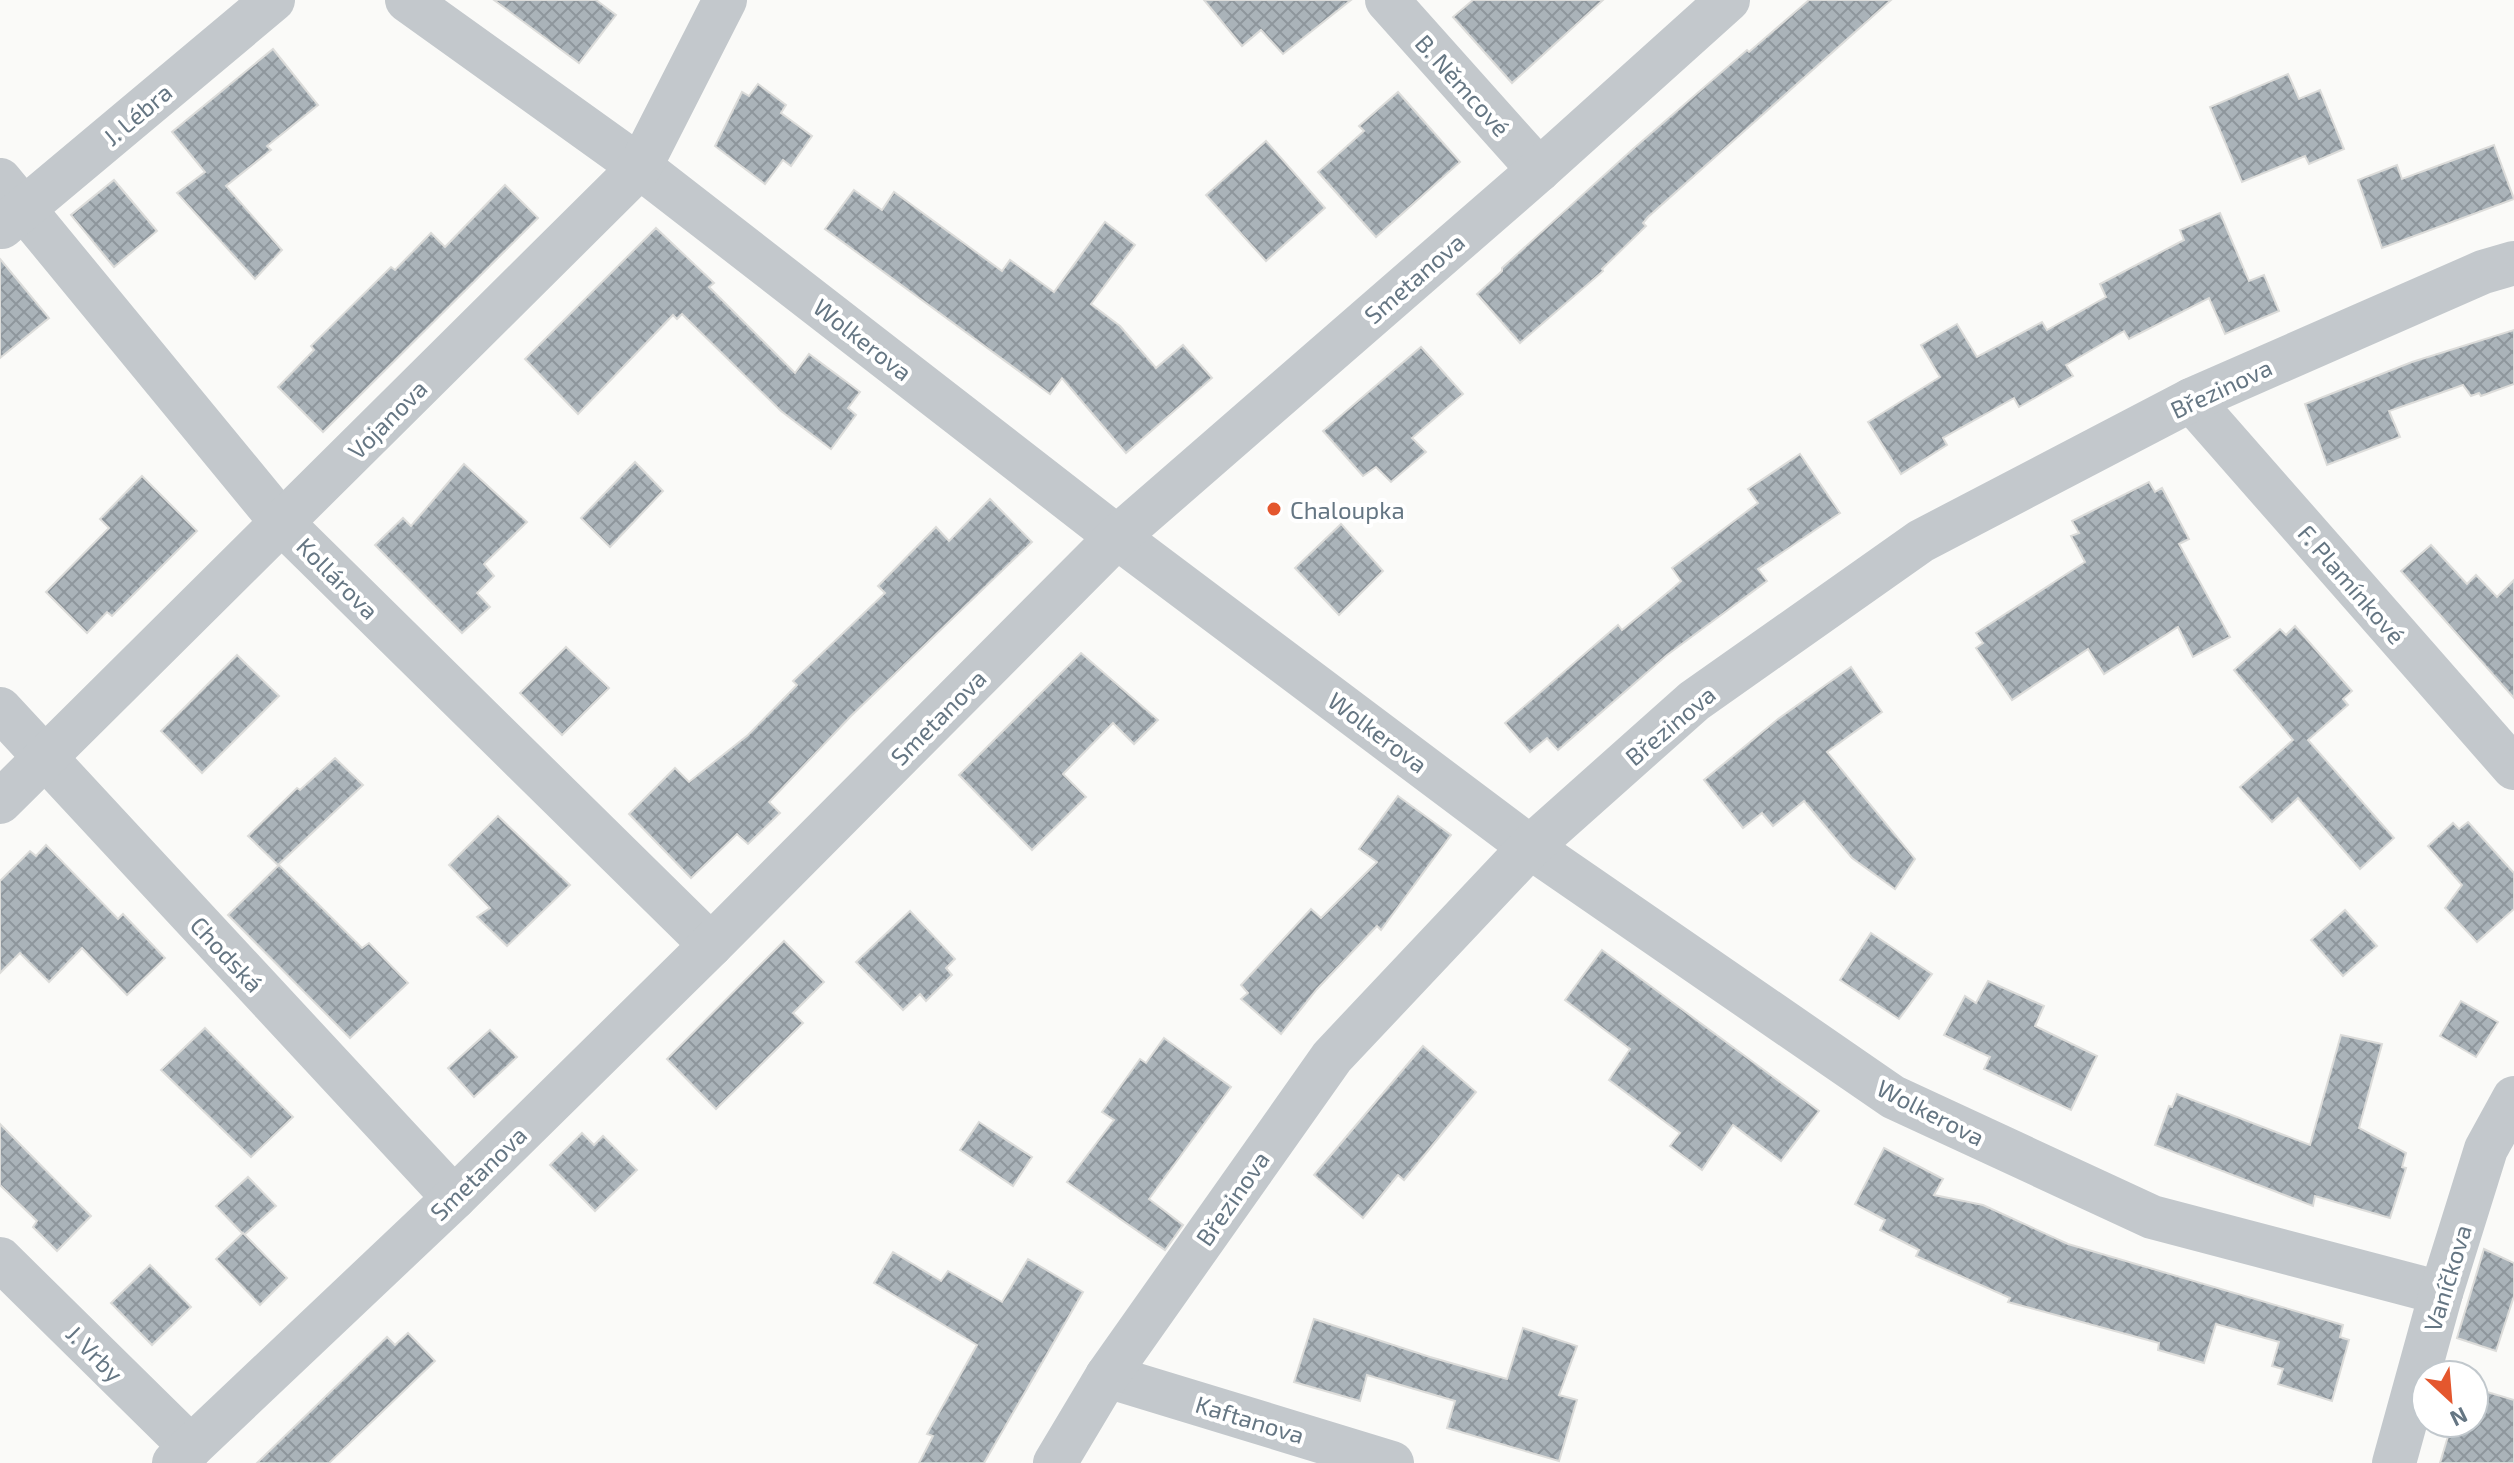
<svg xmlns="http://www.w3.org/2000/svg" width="2514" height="1463" viewBox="0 0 2514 1463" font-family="'Exo 2',sans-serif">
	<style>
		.building { fill: url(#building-cross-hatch); stroke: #dcdcda; stroke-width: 2 }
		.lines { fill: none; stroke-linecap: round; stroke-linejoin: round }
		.minor { stroke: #c3c8cc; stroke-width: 44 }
		.poi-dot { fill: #e4572e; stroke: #fff; stroke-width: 3 }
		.labels { text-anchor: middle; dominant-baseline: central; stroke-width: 8; stroke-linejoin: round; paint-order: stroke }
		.street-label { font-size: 24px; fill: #657683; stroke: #fff }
		.poi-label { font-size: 24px; fill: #657683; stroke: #fff; text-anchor: start }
	</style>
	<defs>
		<pattern id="building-cross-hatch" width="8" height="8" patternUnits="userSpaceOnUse" patternTransform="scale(2)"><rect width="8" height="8" fill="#aab3b9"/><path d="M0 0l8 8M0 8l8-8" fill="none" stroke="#8e969c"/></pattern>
	</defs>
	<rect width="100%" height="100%" fill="#fafaf8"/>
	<g class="building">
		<path d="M 494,0 L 596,0 L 616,15 L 579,63 Z"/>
		<path d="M 1204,0 L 1351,0 L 1283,54 L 1261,30 L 1242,46 Z"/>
		<path d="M 1473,0 L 1603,0 L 1512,83 L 1453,17 Z"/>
		<path d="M 1809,0 L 1891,0 L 1648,217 L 1643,223 L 1646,226 L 1602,269 L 1603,271 L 1520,343 L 1477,294 L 1502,271 L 1502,268 L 1633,149 L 1747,50 L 1749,52 Z"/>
		<path d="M 273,49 L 318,105 L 267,146 L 271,150 L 226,186 L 282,250 L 255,279 L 177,193 L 205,172 L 172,132 Z"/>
		<path d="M 2288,74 L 2299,99 L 2320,90 L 2344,149 L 2309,164 L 2305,156 L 2242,182 L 2210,107 Z"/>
		<path d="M 758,84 L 786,105 L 781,113 L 812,136 L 791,166 L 783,160 L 765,184 L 715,146 L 742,92 L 749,96 Z"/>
		<path d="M 1398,92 L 1460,162 L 1376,237 L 1318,172 L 1364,131 L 1359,126 Z"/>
		<path d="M 1266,141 L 1325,208 L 1266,261 L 1206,195 Z"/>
		<path d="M 2494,145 L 2514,199 L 2382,248 L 2358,180 L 2397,165 L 2402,179 Z"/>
		<path d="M 114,180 L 157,231 L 114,267 L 71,215 Z"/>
		<path d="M 505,185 L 538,218 L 323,432 L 278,387 L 314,350 L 311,346 L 391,267 L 395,270 L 431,233 L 445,247 Z"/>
		<path d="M 854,190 L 882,210 L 894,192 L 1002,271 L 1010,260 L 1054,292 L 1105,222 L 1135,245 L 1091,304 L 1120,326 L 1156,368 L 1183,345 L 1212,378 L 1126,453 L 1062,378 L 1050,394 L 825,229 Z"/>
		<path d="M 2220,213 L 2249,281 L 2264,275 L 2279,311 L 2225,334 L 2209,298 L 2129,339 L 2124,331 L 2066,365 L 2073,376 L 2019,407 L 2014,398 L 1943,438 L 1947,445 L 1901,474 L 1868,422 L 1940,377 L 1921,345 L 1957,324 L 1977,357 L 2042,322 L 2047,330 L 2106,297 L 2100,284 L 2184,240 L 2180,230 Z"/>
		<path d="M 656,228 L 714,283 L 709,287 L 795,373 L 809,354 L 860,392 L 848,408 L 856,415 L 831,449 L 781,411 L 682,314 L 677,319 L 673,315 L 578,414 L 525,359 Z"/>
		<path d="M 0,259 L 49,318 L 0,358 Z"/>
		<path d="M 2514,330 L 2514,384 L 2481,396 L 2479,393 L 2471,396 L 2463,385 L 2389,411 L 2400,437 L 2327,465 L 2305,404 L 2412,362 Z"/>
		<path d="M 1421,347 L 1463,394 L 1412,438 L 1426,452 L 1391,482 L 1376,467 L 1363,476 L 1323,431 Z"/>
		<path d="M 1800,454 L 1840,513 L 1758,569 L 1767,581 L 1667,655 L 1558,750 L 1547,738 L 1530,752 L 1505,723 L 1618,625 L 1622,630 L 1672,589 L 1681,581 L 1672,568 L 1758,503 L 1748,489 Z"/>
		<path d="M 635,462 L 663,491 L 610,547 L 581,518 Z"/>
		<path d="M 464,464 L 527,522 L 484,564 L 494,576 L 477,593 L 490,607 L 462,633 L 375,545 L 403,518 L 411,526 Z"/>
		<path d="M 142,476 L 197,531 L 112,616 L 107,612 L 87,633 L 46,592 L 109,528 L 100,519 Z"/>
		<path d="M 2149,482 L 2155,492 L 2162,488 L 2189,539 L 2179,544 L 2230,637 L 2193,657 L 2178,627 L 2104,674 L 2088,649 L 2012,700 L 1976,648 L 1983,643 L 1976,633 L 2085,562 L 2071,536 L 2079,533 L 2072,521 Z"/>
		<path d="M 990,499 L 1032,542 L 851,716 L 769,802 L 780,813 L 748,844 L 737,834 L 691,878 L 629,814 L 675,768 L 689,782 L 748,735 L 797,685 L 793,681 L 885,593 L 878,586 L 936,527 L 949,541 Z"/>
		<path d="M 1341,524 L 1383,571 L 1339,615 L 1295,568 Z"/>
		<path d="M 2431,545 L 2467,584 L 2476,575 L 2497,597 L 2514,580 L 2514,698 L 2401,571 Z"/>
		<path d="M 2295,626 L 2352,691 L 2343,699 L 2348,705 L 2308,740 L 2394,838 L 2360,869 L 2298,798 L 2272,822 L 2240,787 L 2293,740 L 2234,670 L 2280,629 L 2286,635 Z"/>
		<path d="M 566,647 L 609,688 L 562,735 L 520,693 Z"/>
		<path d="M 1081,653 L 1158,720 L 1134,744 L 1113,723 L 1063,774 L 1086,797 L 1032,850 L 959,775 Z"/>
		<path d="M 237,655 L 279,696 L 202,773 L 161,731 Z"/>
		<path d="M 1851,667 L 1882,712 L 1827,752 L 1915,859 L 1895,889 L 1852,858 L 1804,801 L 1773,826 L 1762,813 L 1743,828 L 1704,780 L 1778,719 Z"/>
		<path d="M 335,758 L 363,785 L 278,865 L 248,836 L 297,788 L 300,790 Z"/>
		<path d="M 1398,796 L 1451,835 L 1381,930 L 1377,926 L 1317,989 L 1281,1034 L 1241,999 L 1248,993 L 1241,985 L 1311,909 L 1321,918 L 1377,862 L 1359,849 Z"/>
		<path d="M 498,816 L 570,885 L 507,946 L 477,917 L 490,908 L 449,865 Z"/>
		<path d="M 2468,822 L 2514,873 L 2514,909 L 2477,942 L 2445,908 L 2462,885 L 2428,846 L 2453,823 L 2459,829 Z"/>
		<path d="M 46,845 L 118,919 L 123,914 L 165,958 L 127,995 L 82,948 L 49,982 L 20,953 L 0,973 L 0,881 L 30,851 L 36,856 Z"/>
		<path d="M 279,865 L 362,948 L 369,943 L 408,983 L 350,1038 L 228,915 Z"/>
		<path d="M 2345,910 L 2377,946 L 2343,976 L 2311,940 Z"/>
		<path d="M 910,911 L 955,959 L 946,968 L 952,975 L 926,1001 L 920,994 L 903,1010 L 856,962 Z"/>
		<path d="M 1871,933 L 1932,974 L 1899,1019 L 1840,980 Z"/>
		<path d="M 784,941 L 824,982 L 793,1013 L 803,1023 L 716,1109 L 667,1059 Z"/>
		<path d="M 1602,950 L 1819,1111 L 1781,1161 L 1733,1125 L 1702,1170 L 1670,1146 L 1680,1133 L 1609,1080 L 1630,1049 L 1565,1000 Z"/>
		<path d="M 1988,981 L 2044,1006 L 2035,1026 L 2097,1056 L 2071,1110 L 1984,1069 L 1990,1057 L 1944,1035 L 1965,996 L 1976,1003 Z"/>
		<path d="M 2461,1001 L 2498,1022 L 2476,1057 L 2440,1036 Z"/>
		<path d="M 205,1028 L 293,1117 L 251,1157 L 161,1070 Z"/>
		<path d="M 490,1030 L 517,1057 L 474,1097 L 448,1068 Z"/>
		<path d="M 2341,1035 L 2382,1044 L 2359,1128 L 2406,1153 L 2402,1167 L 2406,1168 L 2390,1218 L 2315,1196 L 2313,1206 L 2155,1145 L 2169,1106 L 2172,1107 L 2177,1094 L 2310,1145 Z"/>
		<path d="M 1164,1038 L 1231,1087 L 1149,1199 L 1183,1225 L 1165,1250 L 1067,1182 L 1114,1120 L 1102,1112 L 1140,1059 L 1146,1063 Z"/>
		<path d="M 1423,1046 L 1476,1092 L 1404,1180 L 1398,1175 L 1363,1218 L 1314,1175 Z"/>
		<path d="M 979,1122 L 1032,1157 L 1013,1186 L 960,1150 Z"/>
		<path d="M 0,1124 L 91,1216 L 57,1251 L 33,1227 L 37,1221 L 0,1185 Z"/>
		<path d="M 582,1133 L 594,1145 L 603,1136 L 637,1170 L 595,1211 L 550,1165 Z"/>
		<path d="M 1884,1148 L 1943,1179 L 1934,1195 L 1983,1205 L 2068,1244 L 2343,1325 L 2340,1337 L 2349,1340 L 2332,1401 L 2278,1384 L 2283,1369 L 2272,1366 L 2279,1342 L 2216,1324 L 2204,1363 L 2158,1350 L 2159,1343 L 2008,1302 L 2010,1298 L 1916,1256 L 1919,1250 L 1880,1230 L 1885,1220 L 1855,1204 Z"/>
		<path d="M 248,1177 L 276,1206 L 244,1235 L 216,1206 Z"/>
		<path d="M 243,1233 L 287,1278 L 260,1305 L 216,1259 Z"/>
		<path d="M 2484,1249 L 2514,1263 L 2514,1296 L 2496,1351 L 2457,1338 Z"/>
		<path d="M 893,1252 L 941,1281 L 948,1271 L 1002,1302 L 1028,1259 L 1083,1292 L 984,1463 L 919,1463 L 933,1436 L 927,1434 L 977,1345 L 874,1283 Z"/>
		<path d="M 150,1265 L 191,1307 L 152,1345 L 111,1303 Z"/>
		<path d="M 1314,1319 L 1430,1357 L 1507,1379 L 1523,1328 L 1577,1346 L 1559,1395 L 1577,1400 L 1559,1461 L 1447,1428 L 1455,1401 L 1367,1375 L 1360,1401 L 1294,1382 Z"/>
		<path d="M 408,1333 L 435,1361 L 329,1463 L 257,1463 L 387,1337 L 395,1345 Z"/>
		<path d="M 2474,1388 L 2514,1400 L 2514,1463 L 2440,1463 L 2452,1423 L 2474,1423 Z"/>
	</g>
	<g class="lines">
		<g class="minor">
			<path d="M 407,0 L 640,167 L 1117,537 L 1530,847 L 1893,1097 L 2152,1217 L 2441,1293"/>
			<path d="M 1387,0 L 1539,170"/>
			<path d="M 0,180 L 283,524 L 711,945"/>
			<path d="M 2,227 L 273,0"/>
			<path d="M 2191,400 L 2514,768"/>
			<path d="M 0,709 L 454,1198"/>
			<path d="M 0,802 L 640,167 L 725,0"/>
			<path d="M 0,1259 L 191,1447"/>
			<path d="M 1107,1376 L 1392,1463"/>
			<path d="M 174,1463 L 454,1198 L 711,945 L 1117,537 L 1539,170 L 1728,0"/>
			<path d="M 1055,1463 L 1107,1376 L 1332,1057 L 1530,847 L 1694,701 L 1921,541 L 2191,400 L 2483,272 L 2514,263"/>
			<path d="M 2394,1463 L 2441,1293 L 2486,1149 L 2514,1098"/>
		</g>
	</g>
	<circle class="poi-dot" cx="1274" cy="509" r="8"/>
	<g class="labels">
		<g class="street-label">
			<text transform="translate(1463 85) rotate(48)">B. Němcové</text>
			<text transform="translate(137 114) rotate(-40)">J. Lébra</text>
			<text transform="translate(1414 278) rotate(-41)">Smetanova</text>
			<text transform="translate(863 339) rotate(38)">Wolkerova</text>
			<text transform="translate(2221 388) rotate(-25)">Březinova</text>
			<text transform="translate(387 419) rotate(-45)">Vojanova</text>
			<text transform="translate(338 578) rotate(45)">Kollárova</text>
			<text transform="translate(2352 584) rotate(49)">F. Plamínkové</text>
			<text transform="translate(938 717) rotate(-45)">Smetanova</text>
			<text transform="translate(1670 725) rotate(-40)">Březinova</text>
			<text transform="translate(1378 732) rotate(37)">Wolkerova</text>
			<text transform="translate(227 954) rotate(47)">Chodská</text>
			<text transform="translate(1931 1112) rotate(27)">Wolkerova</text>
			<text transform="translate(478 1173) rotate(-44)">Smetanova</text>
			<text transform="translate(1232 1198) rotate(-55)">Březinova</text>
			<text transform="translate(2447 1278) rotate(-73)">Vaníčkova</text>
			<text transform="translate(95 1353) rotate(45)">J. Vrby</text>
			<text transform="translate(1250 1419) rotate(17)">Kaftanova</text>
		</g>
		<g class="poi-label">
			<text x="1290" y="509">Chaloupka</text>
		</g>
	</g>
	<g transform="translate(2450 1399) rotate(154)"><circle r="38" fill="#ffffff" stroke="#c1c8cd" stroke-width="2"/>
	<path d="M0-6L14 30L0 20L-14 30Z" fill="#e4572e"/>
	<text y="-12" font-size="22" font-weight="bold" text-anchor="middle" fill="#657683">N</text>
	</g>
</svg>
